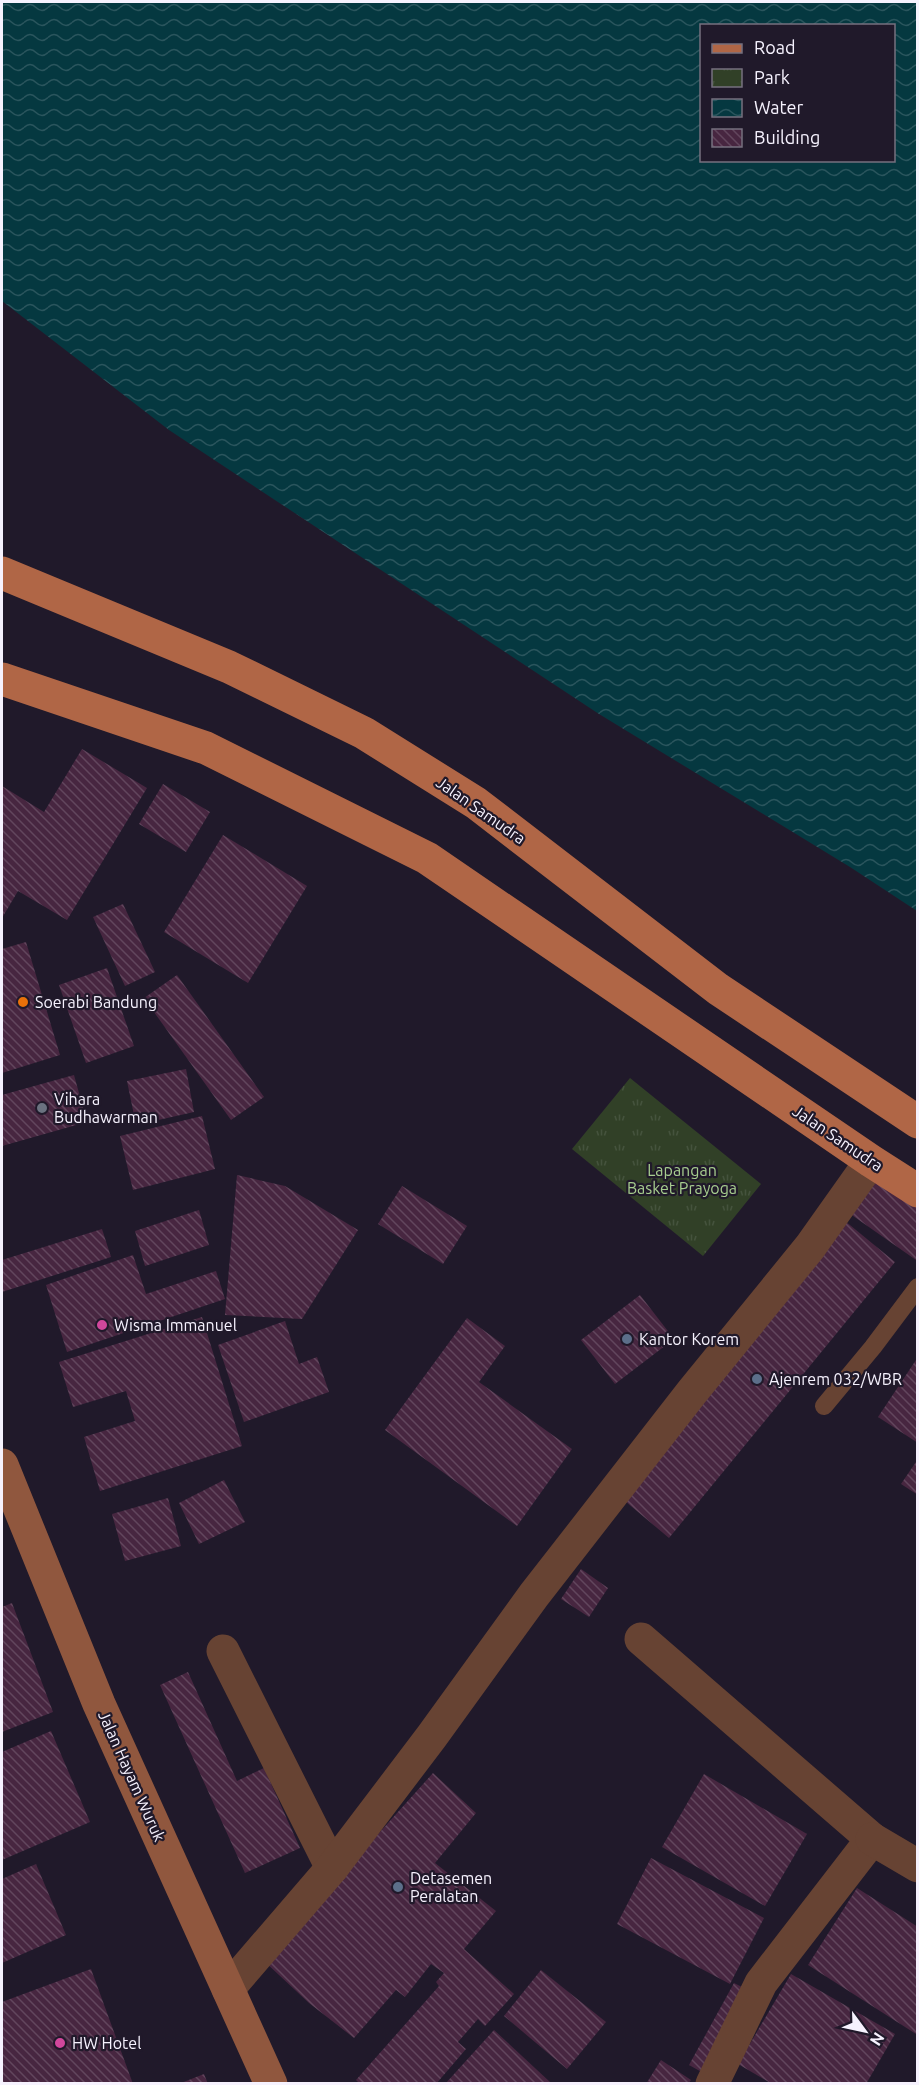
<svg xmlns="http://www.w3.org/2000/svg" width="919" height="2085" viewBox="0 0 919 2085" font-family="Ubuntu,sans-serif">
	<style>
		.park { fill: url(#park-tufts) }
		.water { fill: url(#water-waves); fill-rule: evenodd }
		.building { fill: url(#building-back-hatch) }
		.lines { fill: none; stroke-linecap: round; stroke-linejoin: round }
		.lane { stroke: #674333; stroke-width: 18 }
		.street { stroke: #674333; stroke-width: 33 }
		.secondary { stroke: #90573e; stroke-width: 33 }
		.primary { stroke: #b06646; stroke-width: 33 }
		.food-dot { fill: #e8710a; stroke: #20192a; stroke-width: 2 }
		.worship-dot { fill: #6b7280; stroke: #20192a; stroke-width: 2 }
		.hotel-dot { fill: #d1479c; stroke: #20192a; stroke-width: 2 }
		.service-dot { fill: #5c6f8a; stroke: #20192a; stroke-width: 2 }
		.labels { text-anchor: middle; dominant-baseline: central; stroke-width: 4.5; stroke-linejoin: round; paint-order: stroke }
		.street-label { font-size: 16px; fill: #f6f2fe; stroke: #20192a }
		.poi-label { font-size: 16px; fill: #f6f2fe; stroke: #20192a; text-anchor: start }
		.park-label { font-size: 16px; fill: #a7ce8f; stroke: #20192a }
	</style>
	<defs>
		<pattern id="park-tufts" width="24" height="20" patternUnits="userSpaceOnUse" patternTransform="scale(1.5)"><rect width="24" height="20" fill="#314027"/><path d="M3 7l-1-3M5 7V3M7 7l1-3M15 17l-1-3M17 17v-4M19 17l1-3" fill="none" stroke="#45533d"/></pattern>
		<pattern id="water-waves" width="16" height="10" patternUnits="userSpaceOnUse" patternTransform="scale(1.5)"><rect width="16" height="10" fill="#053840"/><path d="M0 5q4-4 8 0t8 0" fill="none" stroke="#2a555d"/></pattern>
		<pattern id="building-back-hatch" width="6" height="6" patternUnits="userSpaceOnUse" patternTransform="scale(1.5)"><rect width="6" height="6" fill="#472640"/><path d="M-1 5l2 2M0 0l6 6M5-1l2 2" fill="none" stroke="#62465d"/></pattern>
	</defs>
	<rect width="100%" height="100%" fill="#20192a"/>
	<path class="park" d="M 630,1078 L 761,1184 L 703,1256 L 572,1149 Z"/>
	<path class="water" d="M 2,2 L 917,2 L 917,911 L 850,867 L 599,714 L 169,430 L 2,301 ZM 702,26 L 894,26 L 894,160 L 702,160 Z"/>
	<g class="building">
		<path d="M 82,749 L 147,788 L 67,920 L 18,891 L 2,918 L 2,786 L 44,812 Z"/>
		<path d="M 163,784 L 210,812 L 186,852 L 139,824 Z"/>
		<path d="M 223,835 L 307,886 L 248,983 L 164,932 Z"/>
		<path d="M 123,904 L 155,972 L 125,986 L 93,917 Z"/>
		<path d="M 26,942 L 60,1055 L 2,1073 L 2,949 Z"/>
		<path d="M 107,968 L 134,1046 L 86,1063 L 59,985 Z"/>
		<path d="M 177,975 L 264,1097 L 231,1120 L 144,998 Z"/>
		<path d="M 186,1069 L 194,1112 L 136,1125 L 127,1081 Z"/>
		<path d="M 74,1075 L 87,1122 L 2,1146 L 2,1095 Z"/>
		<path d="M 202,1116 L 215,1169 L 133,1190 L 120,1136 Z"/>
		<path d="M 872,1174 L 918,1206 L 918,1257 L 916,1260 L 846,1211 Z"/>
		<path d="M 237,1175 L 285,1186 L 358,1230 L 302,1319 L 225,1315 Z"/>
		<path d="M 402,1186 L 467,1226 L 443,1264 L 378,1224 Z"/>
		<path d="M 199,1210 L 209,1245 L 145,1266 L 135,1231 Z"/>
		<path d="M 845,1221 L 895,1262 L 669,1538 L 619,1496 Z"/>
		<path d="M 102,1229 L 111,1257 L 2,1292 L 2,1260 Z"/>
		<path d="M 133,1255 L 146,1294 L 216,1271 L 225,1299 L 67,1352 L 46,1285 Z"/>
		<path d="M 640,1295 L 674,1339 L 615,1384 L 581,1340 Z"/>
		<path d="M 202,1317 L 242,1446 L 100,1491 L 84,1437 L 135,1421 L 126,1391 L 73,1407 L 59,1362 Z"/>
		<path d="M 467,1318 L 505,1346 L 479,1382 L 572,1449 L 517,1526 L 385,1430 Z"/>
		<path d="M 285,1321 L 299,1364 L 317,1357 L 329,1392 L 244,1422 L 218,1345 Z"/>
		<path d="M 918,1357 L 918,1443 L 878,1417 Z"/>
		<path d="M 918,1459 L 918,1495 L 901,1484 Z"/>
		<path d="M 224,1480 L 245,1522 L 199,1544 L 179,1503 Z"/>
		<path d="M 168,1498 L 181,1546 L 125,1561 L 112,1514 Z"/>
		<path d="M 581,1569 L 608,1588 L 589,1617 L 561,1599 Z"/>
		<path d="M 12,1603 L 53,1712 L 2,1732 L 2,1607 Z"/>
		<path d="M 188,1672 L 237,1781 L 264,1768 L 300,1848 L 245,1873 L 160,1685 Z"/>
		<path d="M 51,1731 L 90,1822 L 2,1860 L 2,1752 Z"/>
		<path d="M 433,1773 L 476,1813 L 435,1863 L 496,1911 L 464,1949 L 514,1994 L 485,2026 L 478,2019 L 458,2042 L 466,2049 L 436,2084 L 360,2084 L 356,2080 L 439,1986 L 436,1982 L 444,1973 L 431,1964 L 405,1997 L 396,1990 L 354,2038 L 309,2003 L 264,1961 Z"/>
		<path d="M 704,1774 L 807,1834 L 765,1906 L 662,1847 Z"/>
		<path d="M 651,1858 L 764,1918 L 730,1984 L 617,1924 Z"/>
		<path d="M 36,1864 L 66,1935 L 2,1963 L 2,1879 Z"/>
		<path d="M 857,1888 L 918,1927 L 918,2031 L 916,2034 L 808,1965 Z"/>
		<path d="M 91,1969 L 133,2084 L 2,2084 L 2,2002 Z"/>
		<path d="M 541,1970 L 606,2022 L 567,2069 L 504,2016 Z"/>
		<path d="M 791,1974 L 895,2034 L 866,2084 L 772,2084 L 738,2064 Z"/>
		<path d="M 734,1983 L 752,1992 L 707,2075 L 689,2065 Z"/>
		<path d="M 494,2030 L 550,2082 L 549,2084 L 445,2084 Z"/>
		<path d="M 661,2060 L 691,2080 L 688,2084 L 646,2084 Z"/>
		<path d="M 204,2074 L 208,2084 L 181,2084 L 181,2083 Z"/>
	</g>
	<g class="lines">
		<path class="lane" d="M 824,1406 L 873,1347 L 918,1287"/>
		<g class="street">
			<path d="M 641,1639 L 872,1839 L 761,1983 L 712,2084"/>
			<path d="M 223,1651 L 332,1868"/>
			<path d="M 872,1839 L 918,1866"/>
			<path d="M 228,1989 L 332,1868 L 432,1736 L 534,1595 L 692,1392 L 810,1247 L 871,1161"/>
		</g>
		<path class="secondary" d="M 2,1465 L 99,1704 L 271,2084"/>
		<g class="primary">
			<path d="M 2,573 L 229,667 L 364,733 L 476,803 L 718,989 L 918,1122"/>
			<path d="M 2,679 L 206,748 L 427,858 L 871,1161 L 918,1191"/>
		</g>
	</g>
	<circle class="food-dot" cx="23" cy="1002" r="6"/>
	<circle class="worship-dot" cx="42" cy="1108" r="6"/>
	<g class="hotel-dot">
		<circle cx="102" cy="1325" r="6"/>
		<circle cx="60" cy="2043" r="6"/>
	</g>
	<g class="service-dot">
		<circle cx="627" cy="1339" r="6"/>
		<circle cx="757" cy="1379" r="6"/>
		<circle cx="398" cy="1887" r="6"/>
	</g>
	<g class="labels">
		<g class="street-label">
			<text transform="translate(481 810) rotate(35)">Jalan Samudra</text>
			<text transform="translate(838 1138) rotate(34)">Jalan Samudra</text>
			<text transform="translate(132 1776) rotate(66)">Jalan Hayam Wuruk</text>
		</g>
		<g class="poi-label">
			<text x="35" y="1002">Soerabi Bandung</text>
			<text x="54" y="1099">Vihara<tspan x="54" dy="18">Budhawarman</tspan></text>
			<text x="114" y="1325">Wisma Immanuel</text>
			<text x="639" y="1339">Kantor Korem</text>
			<text x="769" y="1379">Ajenrem 032/WBR</text>
			<text x="410" y="1878">Detasemen<tspan x="410" dy="18">Peralatan</tspan></text>
			<text x="72" y="2043">HW Hotel</text>
		</g>
		<g class="park-label">
			<text x="682" y="1170">Lapangan<tspan x="682" dy="18">Basket Prayoga</tspan></text>
		</g>
	</g>
	<rect width="919" height="2085" fill="none" stroke="#f6f2fe" stroke-width="6"/>
	<rect x="700" y="24" width="195" height="138" fill="#20192a" stroke="#76707f" stroke-width="1.5"/>
	<rect x="712" y="44" width="30" height="9" fill="#b06646" stroke="#76707f" stroke-width="1.5"/>
	<text x="754" y="54" font-size="18" fill="#f6f2fe">Road</text>
	<rect x="712" y="69" width="30" height="18" fill="url(#park-tufts)" stroke="#76707f" stroke-width="1.5"/>
	<text x="754" y="84" font-size="18" fill="#f6f2fe">Park</text>
	<rect x="712" y="99" width="30" height="18" fill="url(#water-waves)" stroke="#76707f" stroke-width="1.5"/>
	<text x="754" y="114" font-size="18" fill="#f6f2fe">Water</text>
	<rect x="712" y="129" width="30" height="18" fill="url(#building-back-hatch)" stroke="#76707f" stroke-width="1.5"/>
	<text x="754" y="144" font-size="18" fill="#f6f2fe">Building</text>
	<g transform="translate(865 2031) rotate(123)" stroke="#20192a" stroke-width="4.5" paint-order="stroke">
	<path d="M0-4.5L10 22L0 15L-10 22Z" fill="#f6f2fe"/>
	<text y="-9" font-size="16" font-weight="bold" text-anchor="middle" fill="#f6f2fe">N</text>
	</g>
</svg>
